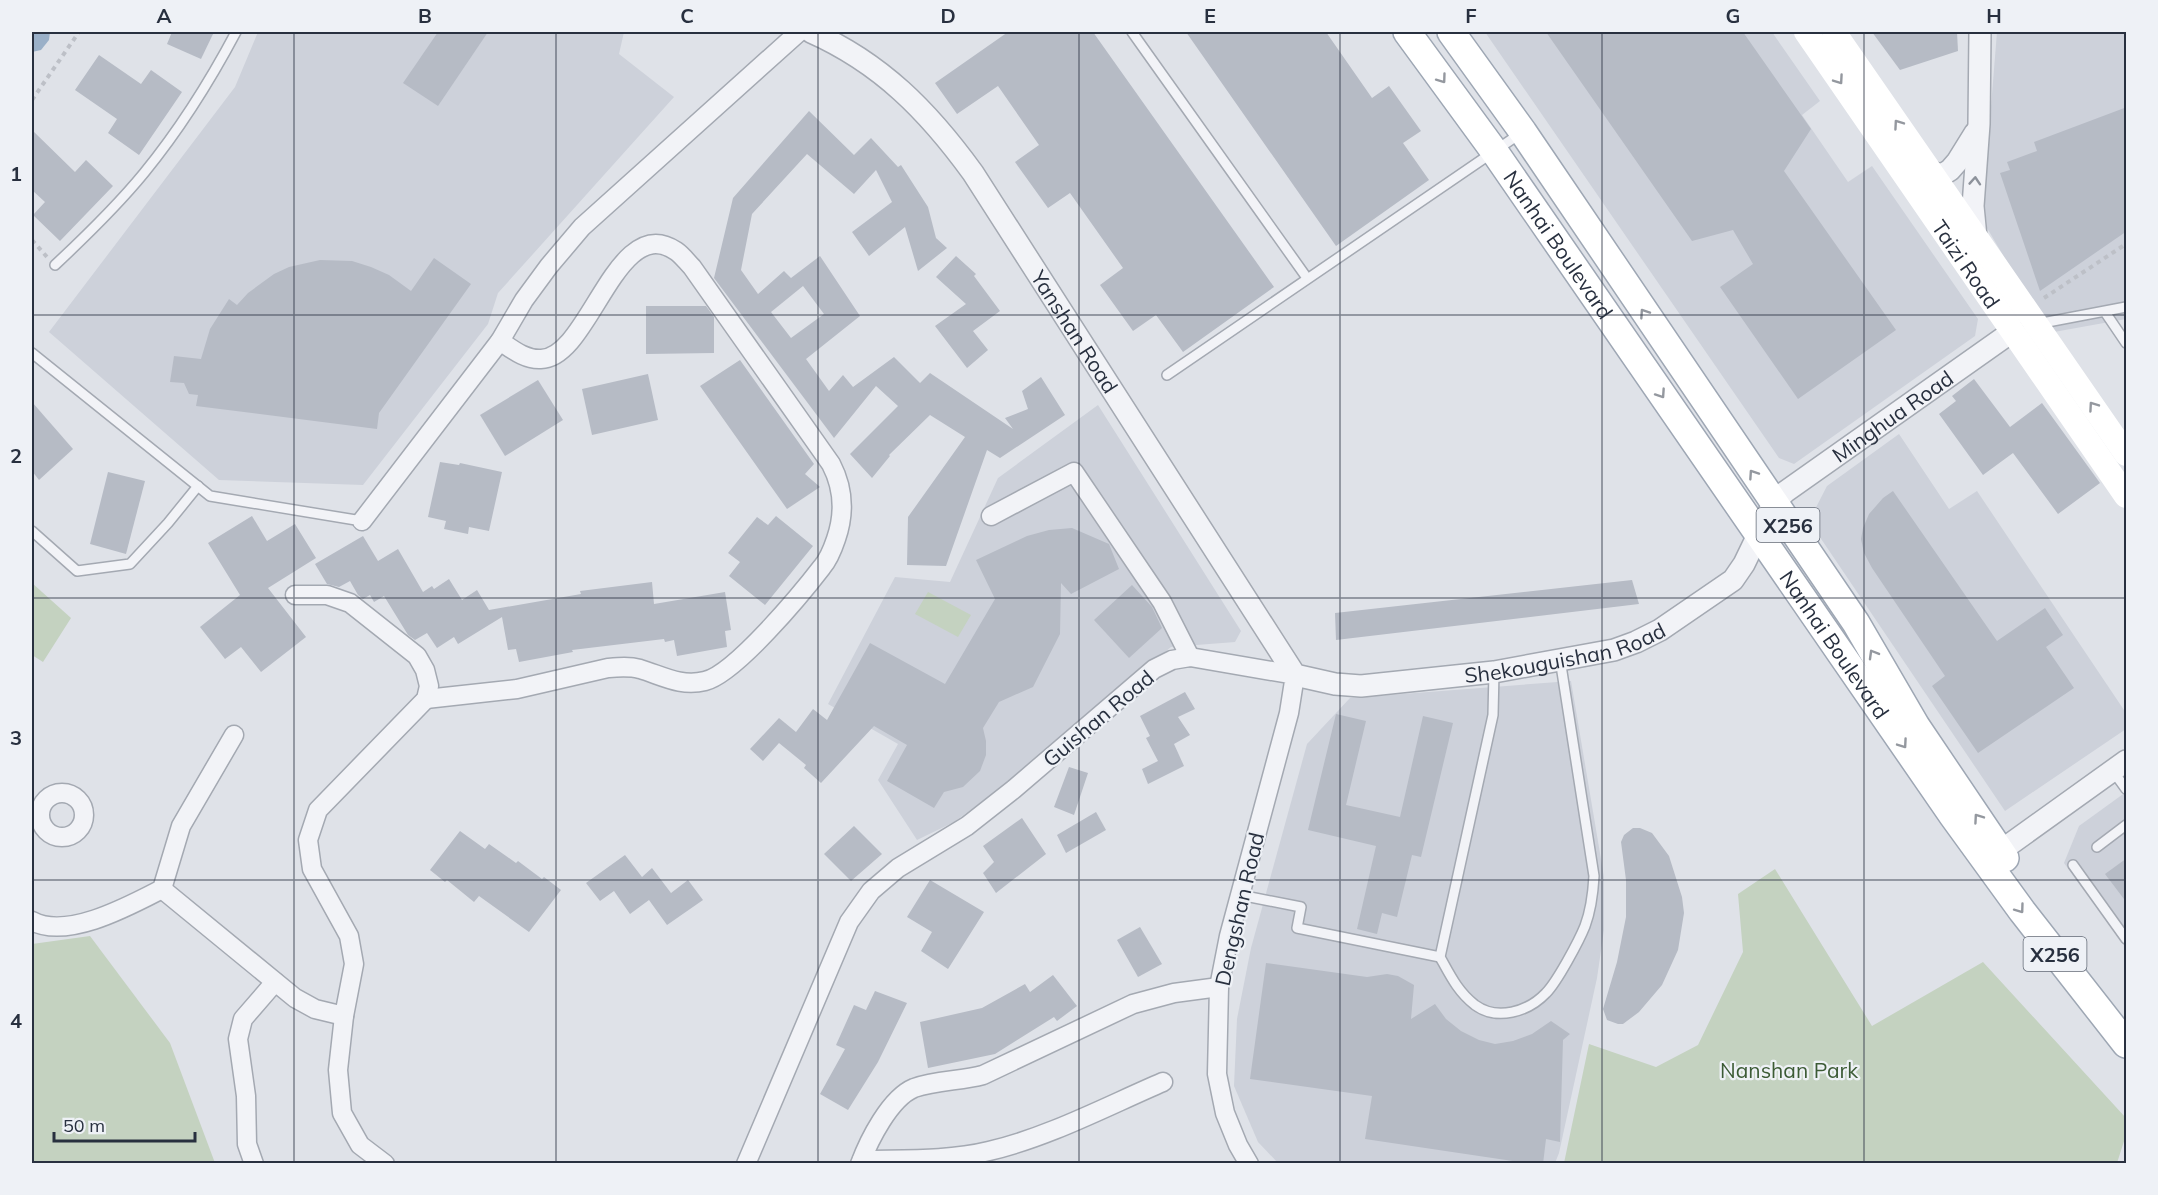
<svg xmlns="http://www.w3.org/2000/svg" width="2158" height="1195" viewBox="0 0 2158 1195" font-family="Mulish,sans-serif">
	<style>
		.built { fill: #cdd1da }
		.green { fill: #c4d2c0 }
		.water { fill: #9ab0c8 }
		.building { fill: #b6bbc5; fill-rule: evenodd }
		.lines { fill: none; stroke-linecap: round; stroke-linejoin: round }
		.service-casing { stroke: #a4a9b2; stroke-width: 12 }
		.minor-casing { stroke: #a4a9b2; stroke-width: 21 }
		.tertiary-casing { stroke: #a4a9b2; stroke-width: 24 }
		.primary-casing { stroke: #9ea7b4; stroke-width: 30 }
		.path { stroke: #bdc0c7; stroke-width: 4; stroke-dasharray: 4.5 4.5; stroke-linecap: butt }
		.service { stroke: #f2f3f7; stroke-width: 9 }
		.minor { stroke: #f2f3f7; stroke-width: 18 }
		.tertiary { stroke: #f2f3f7; stroke-width: 21 }
		.secondary { stroke: #fff; stroke-width: 24 }
		.primary { stroke: #fff; stroke-width: 27 }
		.oneway { stroke: #94989f }
		.oneway2 { stroke: #8d929b }
		.grid { fill: none; stroke: #28303f; stroke-width: 1.5; stroke-opacity: 0.55 }
		.labels { text-anchor: middle; dominant-baseline: central; stroke-width: 4.5; stroke-linejoin: round; paint-order: stroke }
		.shield { fill: #eef1f6; stroke: #636a76; stroke-width: 1.5 }
		.shield-label { font-size: 20px; font-weight: bold; fill: #28303f }
		.street-label { font-size: 21px; fill: #28303f; stroke: #eef1f6 }
		.park-label { font-size: 21px; fill: #3c5b35; stroke: #eef1f6 }
		.neatline { fill: none; stroke: #28303f; stroke-width: 2 }
		.grid-label { font-size: 20px; text-anchor: middle; font-weight: bold; fill: #28303f }
	</style>
	<rect width="100%" height="100%" fill="#dfe2e8"/>
	<g class="built">
		<path d="M 258,32 L 624,32 L 619,54 L 674,97 L 498,293 L 488,324 L 363,485 L 219,480 L 49,332 L 235,87 Z"/>
		<path d="M 1485,32 L 1772,32 L 1820,101 L 1802,115 L 1848,182 L 1872,166 L 1978,319 L 1975,336 L 1794,464 L 1779,458 Z"/>
		<path d="M 1997,32 L 2126,32 L 2126,319 L 2054,332 L 2026,294 L 1987,228 L 1984,194 Z"/>
		<path d="M 1098,405 L 1241,631 L 1235,642 L 1171,647 L 995,792 L 954,822 L 917,840 L 878,780 L 898,744 L 828,704 L 895,577 L 950,582 L 998,478 Z"/>
		<path d="M 1899,434 L 1949,509 L 1977,491 L 2126,713 L 2126,729 L 2005,811 L 1809,521 L 1827,486 Z"/>
		<path d="M 1571,681 L 1604,877 L 1604,930 L 1597,978 L 1559,1153 L 1555,1163 L 1278,1163 L 1258,1142 L 1234,1086 L 1237,1019 L 1251,948 L 1307,744 L 1350,698 Z"/>
		<path d="M 2126,792 L 2126,948 L 2064,863 L 2079,826 Z"/>
	</g>
	<g class="green">
		<path d="M 32,583 L 71,618 L 43,662 L 32,655 Z"/>
		<path d="M 928,592 L 971,615 L 958,637 L 915,614 Z"/>
		<path d="M 1775,869 L 1872,1026 L 1983,962 L 2126,1118 L 2126,1135 L 2117,1163 L 1564,1163 L 1589,1044 L 1656,1067 L 1698,1045 L 1743,952 L 1738,894 Z"/>
		<path d="M 90,936 L 170,1043 L 215,1163 L 32,1163 L 32,944 Z"/>
	</g>
	<path class="water" d="M 32,32 L 50,32 L 49,40 L 41,50 L 32,52 Z"/>
	<g class="building">
		<path d="M 172,32 L 214,32 L 201,59 L 167,44 Z"/>
		<path d="M 438,32 L 488,32 L 438,106 L 403,83 Z"/>
		<path d="M 1008,32 L 1093,32 L 1274,287 L 1183,352 L 1156,315 L 1133,331 L 1100,285 L 1123,268 L 1070,193 L 1048,208 L 1015,162 L 1039,145 L 998,86 L 957,114 L 935,83 Z"/>
		<path d="M 1186,32 L 1326,32 L 1372,98 L 1389,86 L 1421,131 L 1403,143 L 1429,180 L 1336,246 Z"/>
		<path d="M 1546,32 L 1743,32 L 1811,129 L 1784,171 L 1896,330 L 1798,399 L 1720,287 L 1753,264 L 1733,230 L 1692,241 Z"/>
		<path d="M 1872,32 L 1957,32 L 1958,51 L 1900,70 Z"/>
		<path d="M 99,55 L 141,84 L 151,70 L 182,92 L 139,155 L 108,133 L 117,119 L 75,90 Z"/>
		<path d="M 2127,107 L 2127,231 L 2040,291 L 2000,173 L 2010,170 L 2007,162 L 2037,151 L 2034,142 Z"/>
		<path d="M 809,111 L 854,155 L 871,138 L 898,167 L 901,165 L 928,207 L 936,238 L 947,248 L 918,271 L 905,227 L 869,256 L 852,232 L 892,202 L 876,170 L 854,194 L 807,154 L 752,214 L 741,270 L 758,294 L 784,271 L 791,278 L 820,256 L 860,316 L 806,359 L 829,391 L 843,375 L 853,387 L 894,357 L 920,383 L 930,373 L 1013,429 L 1005,418 L 1028,409 L 1022,391 L 1041,377 L 1065,415 L 1000,458 L 987,450 L 946,566 L 907,565 L 908,517 L 965,437 L 930,415 L 889,455 L 890,456 L 872,478 L 850,454 L 898,406 L 876,386 L 834,438 L 714,278 L 733,198 ZM 803,286 L 824,314 L 791,338 L 771,312 Z"/>
		<path d="M 32,130 L 75,172 L 86,160 L 113,186 L 60,241 L 33,215 L 45,202 L 32,190 Z"/>
		<path d="M 956,256 L 976,274 L 974,276 L 1000,311 L 973,331 L 988,350 L 967,368 L 935,326 L 966,304 L 936,277 Z"/>
		<path d="M 434,258 L 471,284 L 379,413 L 377,429 L 196,406 L 198,395 L 189,394 L 184,383 L 170,382 L 174,356 L 201,359 L 210,329 L 229,299 L 237,305 L 248,293 L 274,274 L 289,267 L 320,260 L 352,261 L 371,267 L 389,275 L 411,291 Z"/>
		<path d="M 646,306 L 706,306 L 714,317 L 714,353 L 646,354 Z"/>
		<path d="M 740,360 L 814,464 L 805,474 L 820,487 L 787,509 L 700,386 Z"/>
		<path d="M 648,374 L 658,420 L 592,435 L 582,389 Z"/>
		<path d="M 1974,379 L 2010,427 L 2042,403 L 2100,483 L 2058,514 L 2013,453 L 1983,475 L 1939,414 L 1956,401 L 1952,396 Z"/>
		<path d="M 538,380 L 563,420 L 505,456 L 480,415 Z"/>
		<path d="M 32,402 L 73,449 L 39,480 L 32,471 Z"/>
		<path d="M 440,462 L 459,465 L 460,463 L 502,472 L 489,531 L 469,527 L 468,534 L 444,529 L 446,521 L 428,517 Z"/>
		<path d="M 108,472 L 145,481 L 126,554 L 90,544 Z"/>
		<path d="M 1893,491 L 1997,641 L 2045,608 L 2063,635 L 2046,647 L 2074,688 L 1978,753 L 1932,686 L 1945,676 L 1872,568 L 1864,553 L 1861,539 L 1863,528 L 1869,514 L 1883,498 Z"/>
		<path d="M 252,516 L 267,541 L 295,524 L 316,558 L 268,588 L 306,637 L 261,672 L 241,647 L 225,659 L 200,627 L 240,595 L 208,543 Z"/>
		<path d="M 776,516 L 813,546 L 765,605 L 729,576 L 740,562 L 728,553 L 757,517 L 768,525 Z"/>
		<path d="M 1072,528 L 1109,544 L 1119,569 L 1071,594 L 1061,583 L 1060,634 L 1033,687 L 999,702 L 983,728 L 986,741 L 986,755 L 980,771 L 963,787 L 944,792 L 934,808 L 887,781 L 907,745 L 874,726 L 821,783 L 804,768 L 806,765 L 779,743 L 763,761 L 750,749 L 779,718 L 796,732 L 813,709 L 827,720 L 870,643 L 945,684 L 995,599 L 976,560 L 1027,536 L 1049,530 Z"/>
		<path d="M 363,536 L 378,561 L 398,549 L 423,592 L 432,586 L 434,589 L 449,579 L 462,600 L 477,590 L 489,610 L 581,594 L 580,591 L 652,582 L 654,604 L 725,592 L 731,630 L 725,631 L 727,647 L 677,656 L 674,640 L 665,642 L 664,639 L 572,650 L 573,652 L 519,662 L 516,649 L 508,650 L 502,617 L 458,644 L 454,637 L 437,648 L 427,633 L 415,640 L 408,635 L 384,596 L 374,602 L 370,595 L 363,599 L 358,595 L 350,581 L 339,587 L 327,584 L 315,564 Z"/>
		<path d="M 1632,580 L 1639,604 L 1336,640 L 1335,613 Z"/>
		<path d="M 1132,585 L 1152,607 L 1162,628 L 1129,658 L 1094,620 Z"/>
		<path d="M 1185,692 L 1195,709 L 1178,717 L 1190,735 L 1174,744 L 1184,766 L 1148,784 L 1142,769 L 1158,761 L 1146,738 L 1150,736 L 1140,716 Z"/>
		<path d="M 1336,714 L 1366,721 L 1346,805 L 1400,817 L 1423,716 L 1453,723 L 1421,857 L 1412,855 L 1397,917 L 1382,913 L 1377,934 L 1357,929 L 1376,846 L 1308,830 Z"/>
		<path d="M 1069,767 L 1088,773 L 1074,815 L 1054,807 Z"/>
		<path d="M 1096,812 L 1106,830 L 1066,853 L 1057,835 Z"/>
		<path d="M 1022,818 L 1046,854 L 996,893 L 983,873 L 994,862 L 983,846 Z"/>
		<path d="M 854,826 L 882,854 L 851,881 L 824,854 Z"/>
		<path d="M 1633,828 L 1640,828 L 1652,833 L 1669,856 L 1682,897 L 1684,913 L 1678,950 L 1662,985 L 1639,1012 L 1623,1024 L 1618,1024 L 1607,1020 L 1603,1009 L 1617,962 L 1626,917 L 1626,880 L 1621,842 L 1624,835 Z"/>
		<path d="M 460,831 L 485,849 L 489,844 L 516,863 L 518,861 L 542,879 L 544,877 L 561,890 L 529,932 L 479,896 L 474,902 L 447,880 L 445,882 L 430,870 Z"/>
		<path d="M 625,855 L 642,877 L 652,868 L 671,893 L 688,880 L 703,900 L 667,925 L 649,900 L 630,914 L 614,891 L 600,901 L 586,883 Z"/>
		<path d="M 2127,858 L 2127,903 L 2105,874 Z"/>
		<path d="M 930,880 L 984,912 L 948,969 L 921,951 L 932,932 L 907,917 Z"/>
		<path d="M 1140,927 L 1162,964 L 1138,977 L 1117,940 Z"/>
		<path d="M 1266,963 L 1367,977 L 1387,974 L 1398,976 L 1414,985 L 1411,1019 L 1435,1004 L 1446,1019 L 1461,1031 L 1479,1040 L 1495,1044 L 1513,1041 L 1532,1034 L 1551,1021 L 1570,1034 L 1563,1040 L 1560,1142 L 1546,1139 L 1543,1164 L 1532,1164 L 1365,1139 L 1372,1096 L 1250,1079 Z"/>
		<path d="M 1053,975 L 1077,1006 L 1057,1021 L 1054,1017 L 995,1054 L 928,1068 L 920,1022 L 982,1008 L 1025,984 L 1030,992 Z"/>
		<path d="M 875,991 L 907,1003 L 878,1062 L 848,1110 L 820,1094 L 845,1049 L 836,1045 L 854,1005 L 866,1010 Z"/>
	</g>
	<g class="lines">
		<defs>
			<g id="service">
				<path d="M 1132,32 L 1307,278"/>
				<path d="M 55,265 C 86,236 117,206 144,173 C 180,129 210,81 236,32"/>
				<path d="M 2105,312 L 2126,343"/>
				<path d="M 2037,324 L 2126,307"/>
				<path d="M 32,353 L 210,496 L 362,521"/>
				<path d="M 1167,375 L 1521,133"/>
				<path d="M 32,531 L 77,571 L 130,564 L 168,523 L 198,486"/>
				<path d="M 1494,672 L 1493,715 L 1440,957 C 1450,975 1458,992 1475,1005 C 1497,1021 1528,1012 1546,993 C 1557,982 1579,941 1585,926 C 1591,910 1593,894 1594,876 L 1560,659"/>
				<path d="M 2113,771 L 2126,789"/>
				<path d="M 2097,847 L 2126,825"/>
				<path d="M 2073,865 L 2126,939"/>
				<path d="M 1240,895 L 1301,907 L 1297,928 L 1440,957"/>
			</g>
			<g id="minor">
				<path d="M 991,516 L 1074,472 L 1162,602 L 1190,657"/>
				<path d="M 362,521 L 500,341 L 524,300 L 549,266 L 582,227 L 799,32"/>
				<path d="M 295,595 L 327,595 L 350,603 L 417,656 L 425,670 L 429,686 L 426,699 L 318,810 L 308,840 L 312,869 L 349,936 L 354,964 L 344,1016 L 338,1070 L 342,1113 L 360,1145 L 385,1164"/>
				<path d="M 426,699 L 517,689 L 608,668 C 619,667 629,666 640,669 C 663,676 681,687 705,681 C 735,674 802,593 822,567 C 828,560 833,548 836,539 C 845,513 843,487 831,464 L 692,267 C 687,262 682,255 676,251 C 616,211 590,358 541,359 C 525,360 512,349 500,341"/>
				<circle cx="62" cy="815" r="22"/>
				<path d="M 162,889 L 295,998 L 315,1009 L 344,1016"/>
				<path d="M 32,921 C 67,940 129,906 162,889 L 181,826 L 234,735"/>
				<path d="M 862,1160 C 904,1159 948,1161 989,1151 C 1049,1137 1107,1106 1163,1082"/>
				<path d="M 254,1164 L 247,1144 L 246,1096 L 238,1039 L 243,1019 L 275,982"/>
				<path d="M 746,1164 L 849,922 L 871,891 L 898,868 L 967,826 L 1014,789 L 1154,669 L 1172,660 L 1190,657 L 1295,675 L 1289,713 L 1229,936 L 1219,987 L 1217,1074 L 1225,1113 L 1238,1145 L 1249,1164"/>
				<path d="M 860,1164 C 869,1140 890,1098 914,1088 C 936,1080 961,1081 983,1075 L 1133,1004 L 1174,993 L 1219,987"/>
			</g>
			<g id="tertiary">
				<path id="s1" d="M 811,32 C 881,63 928,111 973,173 L 1295,675 L 1335,684 L 1361,686 L 1494,672 L 1614,650 L 1636,642 L 1660,630 L 1733,580 L 1744,564 L 1773,504 L 1785,492 L 2013,331"/>
				<path d="M 1931,172 L 1942,175 L 1950,170 L 1957,162 L 1975,133"/>
				<path d="M 1976,237 L 1973,206 L 1979,124 L 1980,32"/>
				<path d="M 1988,860 L 2126,761"/>
			</g>
			<g id="primary">
				<path id="s3" d="M 1407,32 L 1494,151 L 1953,816 L 2022,911 L 2126,1044"/>
				<path d="M 1451,32 L 1523,132 L 1856,623 L 1916,726 L 2005,858"/>
			</g>
		</defs>
		<use href="#service" class="service-casing"/>
		<use href="#minor" class="minor-casing"/>
		<use href="#tertiary" class="tertiary-casing"/>
		<use href="#primary" class="primary-casing"/>
		<g class="path">
			<path d="M 32,100 L 79,32"/>
			<path d="M 32,240 L 47,257"/>
			<path d="M 2044,298 L 2126,244"/>
		</g>
		<use href="#service" class="service"/>
		<use href="#minor" class="minor"/>
		<use href="#tertiary" class="tertiary"/>
		<g class="secondary">
			<path id="s2" d="M 1806,32 L 2126,496"/>
			<path d="M 1834,32 L 2126,454"/>
		</g>
		<use href="#primary" class="primary"/>
	</g>
	<defs><path id="oneway-chevron" d="M-2-3.5L2.5 0L-2 3.5" fill="none" stroke-width="1.6" stroke-linecap="round" stroke-linejoin="round" transform="scale(1.5)"/></defs>
	<g class="oneway">
		<use href="#oneway-chevron" transform="translate(1442 79) rotate(54)"/>
		<use href="#oneway-chevron" transform="translate(1839 80) rotate(55)"/>
		<use href="#oneway-chevron" transform="translate(1898 124) rotate(-125)"/>
		<use href="#oneway-chevron" transform="translate(1644 313) rotate(-124)"/>
		<use href="#oneway-chevron" transform="translate(1661 394) rotate(56)"/>
		<use href="#oneway-chevron" transform="translate(2093 406) rotate(-125)"/>
		<use href="#oneway-chevron" transform="translate(1753 474) rotate(-124)"/>
		<use href="#oneway-chevron" transform="translate(1873 654) rotate(-120)"/>
		<use href="#oneway-chevron" transform="translate(1903 744) rotate(55)"/>
		<use href="#oneway-chevron" transform="translate(1978 818) rotate(-125)"/>
		<use href="#oneway-chevron" transform="translate(2020 909) rotate(54)"/>
	</g>
	<use class="oneway2" href="#oneway-chevron" transform="translate(1975 181) rotate(-86)"/>
	<path class="grid" d="M 294,32 L 294,1164M 556,32 L 556,1164M 818,32 L 818,1164M 1079,32 L 1079,1164M 1340,32 L 1340,1164M 1602,32 L 1602,1164M 1864,32 L 1864,1164M 32,315 L 2126,315M 32,598 L 2126,598M 32,880 L 2126,880"/>
	<g class="labels">
		<g class="shield">
			<rect x="1756.5" y="508" width="63" height="34" rx="4.5"/>
			<rect x="2023.5" y="937" width="63" height="34" rx="4.5"/>
		</g>
		<g class="shield-label">
			<text x="1788" y="525">X256</text>
			<text x="2055" y="954">X256</text>
		</g>
		<g class="street-label">
			<text stroke="none"><textPath href="#s3" startOffset="261">Nanhai Boulevard</textPath></text>
			<text stroke="none"><textPath href="#s2" startOffset="282">Taizi Road</textPath></text>
			<text stroke="none"><textPath href="#s1" startOffset="406">Yanshan Road</textPath></text>
			<text stroke="none"><textPath href="#s1" startOffset="1510">Minghua Road</textPath></text>
			<text stroke="none"><textPath href="#s3" startOffset="747">Nanhai Boulevard</textPath></text>
			<text stroke="none"><textPath href="#s1" startOffset="1088">Shekouguishan Road</textPath></text>
			<text transform="translate(1098 718) rotate(-40)">Guishan Road</text>
			<text transform="translate(1239 909) rotate(-77)">Dengshan Road</text>
		</g>
		<g class="park-label">
			<text x="1789" y="1070">Nanshan Park</text>
		</g>
	</g>
	<rect width="2158" height="1195" fill="none" stroke="#eef1f6" stroke-width="66"/>
	<path d="M54 1132v9h141v-9" fill="none" stroke="#28303f" stroke-width="3"/>
	<text x="63" y="1132" font-size="18" fill="#28303f" stroke="#eef1f6" stroke-width="4.5" paint-order="stroke">50 m</text>
	<rect x="33" y="33" width="2092" height="1129" class="neatline"/>
	<g class="grid-label">
		<text x="164" y="23">A</text>
		<text x="425" y="23">B</text>
		<text x="687" y="23">C</text>
		<text x="948" y="23">D</text>
		<text x="1210" y="23">E</text>
		<text x="1471" y="23">F</text>
		<text x="1733" y="23">G</text>
		<text x="1994" y="23">H</text>
		<text x="16" y="181">1</text>
		<text x="16" y="463">2</text>
		<text x="16" y="745">3</text>
		<text x="16" y="1028">4</text>
	</g>
</svg>
